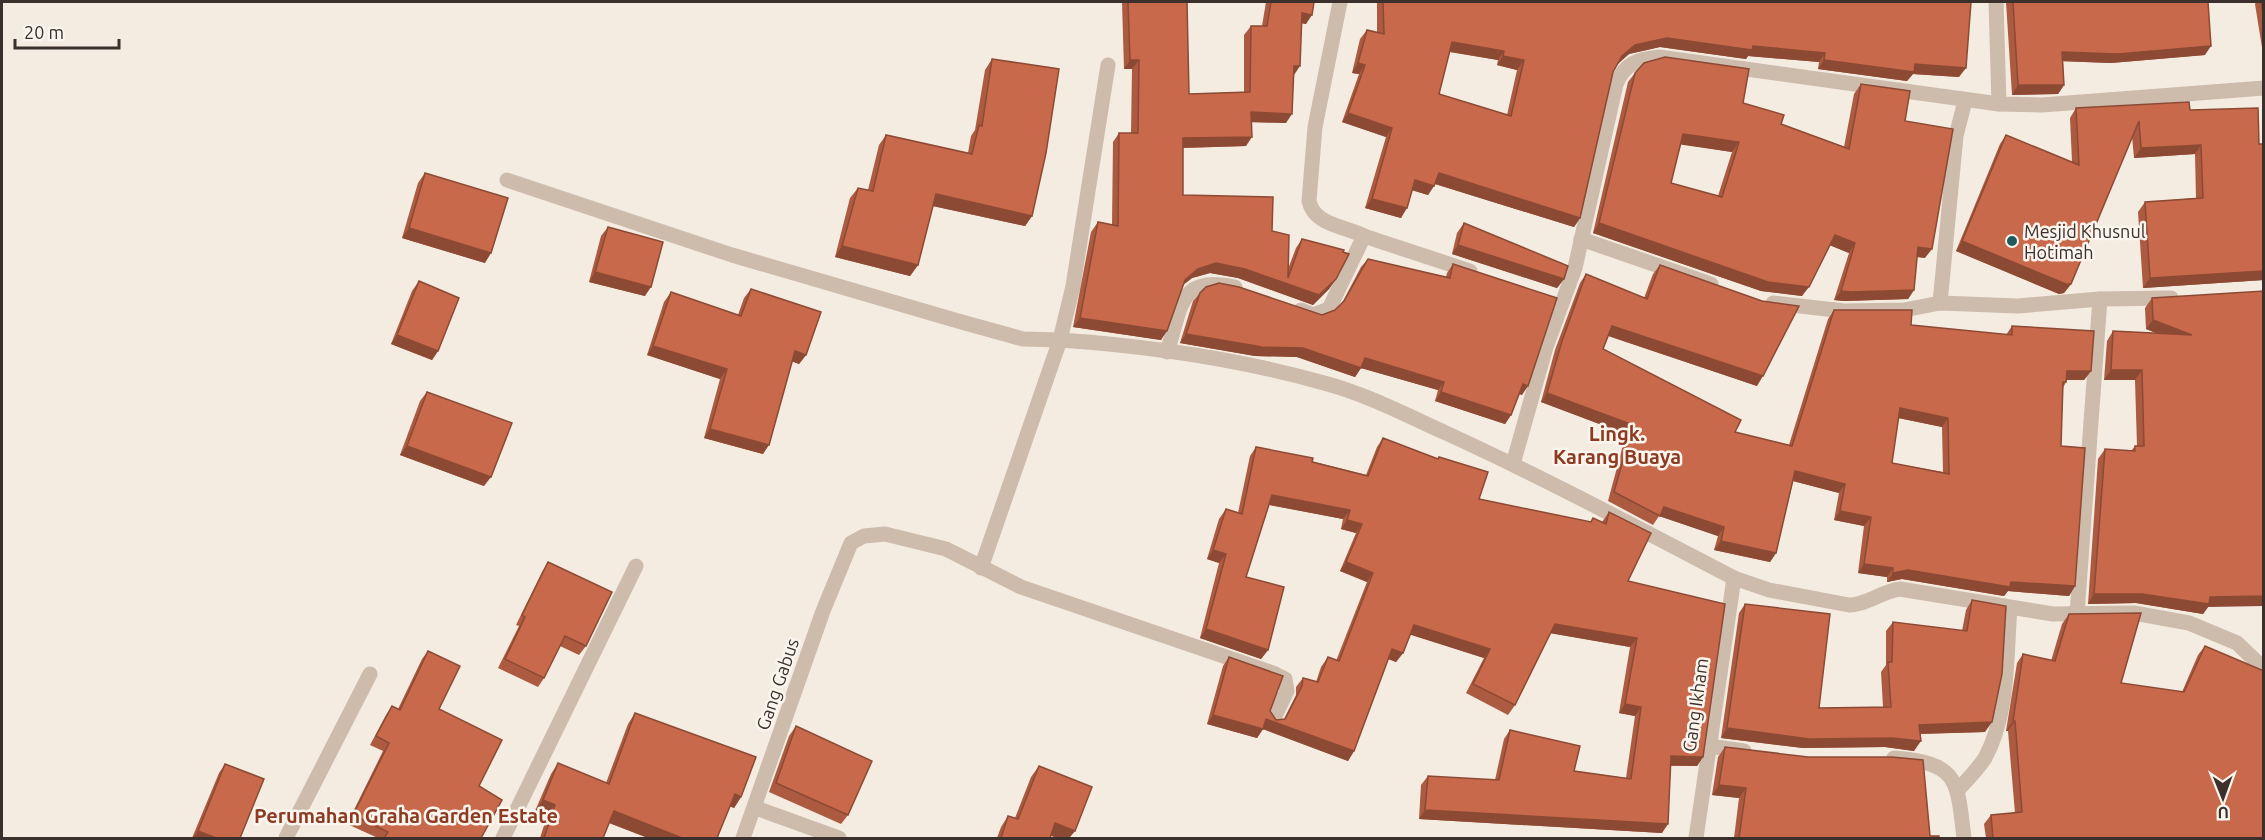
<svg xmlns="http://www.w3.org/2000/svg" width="2265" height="840" viewBox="0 0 2265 840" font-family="Ubuntu,sans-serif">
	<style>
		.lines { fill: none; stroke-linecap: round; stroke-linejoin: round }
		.minor { stroke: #cdbbac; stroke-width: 15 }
		.wall { fill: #ac5a40; fill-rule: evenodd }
		.shaded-wall { fill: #8c4a34 }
		.building { fill: #c8694b; stroke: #8c4a34; stroke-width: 1.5; fill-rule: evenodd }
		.poi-dot { fill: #1f5a5e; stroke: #fbf5ee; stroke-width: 2 }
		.labels { text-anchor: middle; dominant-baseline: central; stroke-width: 5; stroke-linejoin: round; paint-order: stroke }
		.poi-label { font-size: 18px; fill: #3b302b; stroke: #fbf5ee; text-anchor: start }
		.street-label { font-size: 18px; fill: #3b302b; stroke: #fbf5ee }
		.neighbourhood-label { font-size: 20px; font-weight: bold; fill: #8c3b22; stroke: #fbf5ee }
	</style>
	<rect width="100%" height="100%" fill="#f4ebe1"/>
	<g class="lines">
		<g class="minor">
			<path d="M 1340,2 L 1315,127 L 1309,201 C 1314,225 1344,226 1364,236 L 1470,271"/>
			<path d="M 1996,2 L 1999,104"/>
			<path d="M 1108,65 L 1073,286 L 1060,340 C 1148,346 1239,359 1324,383 C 1366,394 1406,415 1446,433 C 1544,478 1638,528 1734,578 L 1769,590 L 1849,605 C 1867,605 1882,591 1900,589 L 2053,614 L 2134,613 L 2189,623 L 2237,643 L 2264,669"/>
			<path d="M 507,180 L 732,255 L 958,321 L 1023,339 L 1060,340 L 981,568"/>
			<path d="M 1581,239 L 1711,284"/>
			<path d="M 1773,303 L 1844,311 L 1904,310 L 1940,303 L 2018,306 L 2100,299 L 2171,298"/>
			<path d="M 1940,303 L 1956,136 L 1965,101"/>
			<path d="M 1301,310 L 1313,315 L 1329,309 L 1364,236"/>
			<path d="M 1167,352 C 1182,307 1178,275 1235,287"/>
			<path d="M 1513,464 L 1546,347 L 1575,268 L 1616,84 C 1625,63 1638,59 1659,57 L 1999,104 L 2042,105 L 2264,88"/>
			<path d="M 2077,614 L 2100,299"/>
			<path d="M 1709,746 L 1744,751"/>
			<path d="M 1894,758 C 1959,763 1957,780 1964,838"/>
			<path d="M 1958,790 C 1967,780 1978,769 1985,758 C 2009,714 2006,657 2010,608"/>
			<path d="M 756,808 L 839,838"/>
			<path d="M 286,838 L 370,674"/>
			<path d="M 503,838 L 636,566"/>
			<path d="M 743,838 L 823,611 L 851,543 L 864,536 L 885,534 L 946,549 L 1021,587 L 1273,673 L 1285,679 L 1287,691 L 1273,720"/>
			<path d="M 1696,838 L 1734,578"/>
		</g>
	</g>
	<g class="wall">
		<path d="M 1122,2 L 1187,2 L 1189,94 L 1244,92 L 1244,35 L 1251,26 L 1262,26 L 1266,2 L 1314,2 L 1306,24 L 1301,23 L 1286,123 L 1252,122 L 1246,146 L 1183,148 L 1183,195 L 1272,231 L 1288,269 L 1296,248 L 1302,239 L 1336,279 L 1329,289 L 1313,305 L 1238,278 L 1210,273 L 1192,278 L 1183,285 L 1161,340 L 1073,327 L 1091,232 L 1098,222 L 1112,225 L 1113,142 L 1119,133 L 1131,133 L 1132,69 L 1124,69 Z"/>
		<path d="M 1377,2 L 1971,2 L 1959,77 L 1913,74 L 1907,81 L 1818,69 L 1819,62 L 1748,56 L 1746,59 L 1660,47 L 1629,54 L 1618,64 L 1613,72 L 1580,218 L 1574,227 L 1435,184 L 1428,195 L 1412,190 L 1401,218 L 1365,208 L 1386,137 L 1342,122 L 1359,74 L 1352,73 L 1360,39 L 1367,30 L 1377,33 ZM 1449,52 L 1498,60 L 1497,65 L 1517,70 L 1507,115 L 1439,94 Z"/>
		<path d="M 2006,2 L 2208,2 L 2205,55 L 2111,63 L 2063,61 L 2064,85 L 2058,94 L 2012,95 Z"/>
		<path d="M 2256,2 L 2264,2 L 2264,60 L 2255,4 Z"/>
		<path d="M 992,59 L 1032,216 L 1025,226 L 933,206 L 918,265 L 910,276 L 835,257 L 850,198 L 858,188 L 868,190 L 879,145 L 886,135 L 968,153 L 971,136 L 975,130 L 985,70 Z"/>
		<path d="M 1635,73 L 1743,103 L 1781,124 L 1844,147 L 1854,94 L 1861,84 L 1905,121 L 1925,258 L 1917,257 L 1914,290 L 1908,299 L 1844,301 L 1834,300 L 1849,253 L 1830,245 L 1802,296 L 1761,291 L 1593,233 L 1628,82 ZM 1681,144 L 1732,152 L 1718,196 L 1671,183 Z"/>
		<path d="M 2076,108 L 2190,110 L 2264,280 L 2143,288 L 2138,212 L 2145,202 L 2196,198 L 2195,154 L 2134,158 L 2132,136 L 2071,284 L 2064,293 L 2059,294 L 1956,251 L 2000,144 L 2006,135 L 2072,162 L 2070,118 Z"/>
		<path d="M 425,173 L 485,263 L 402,238 L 418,183 Z"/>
		<path d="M 1464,223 L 1564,279 L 1557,288 L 1452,254 L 1457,233 Z"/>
		<path d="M 608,227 L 645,296 L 589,282 L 601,236 Z"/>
		<path d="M 1368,259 L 1446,277 L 1447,273 L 1453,264 L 1522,395 L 1519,394 L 1511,415 L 1505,424 L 1435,401 L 1438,390 L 1361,368 L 1355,377 L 1297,357 L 1255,356 L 1180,343 L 1193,301 L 1200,293 L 1322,315 L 1335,310 L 1342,303 L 1361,267 Z"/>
		<path d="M 1660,265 L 1757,386 L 1608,336 L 1603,349 L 1735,432 L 1789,445 L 1828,319 L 1834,310 L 1911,325 L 2006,335 L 2012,326 L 2091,371 L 2084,380 L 2067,380 L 2063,388 L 2061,446 L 2075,586 L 2069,596 L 2008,591 L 2004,596 L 1902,579 L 1887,582 L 1887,577 L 1858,573 L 1864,526 L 1834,520 L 1839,493 L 1793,481 L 1776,553 L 1770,562 L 1714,550 L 1718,536 L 1659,516 L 1653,525 L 1608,501 L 1626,434 L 1541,402 L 1555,350 L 1580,283 L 1586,274 L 1644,298 L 1653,274 ZM 1898,418 L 1942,427 L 1943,472 L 1892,463 Z"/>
		<path d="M 419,281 L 438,351 L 432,360 L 391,344 L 412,291 Z"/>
		<path d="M 751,289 L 806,355 L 799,364 L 792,361 L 763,454 L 704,438 L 720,379 L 647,355 L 664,302 L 671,292 L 738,315 L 744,298 Z"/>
		<path d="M 2152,298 L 2208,607 L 2203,614 L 2136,603 L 2088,604 L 2098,459 L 2105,449 L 2131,451 L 2135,446 L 2137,446 L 2135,380 L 2104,380 L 2107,341 L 2113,331 L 2157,333 L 2146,329 L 2145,308 Z"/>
		<path d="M 427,392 L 484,486 L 400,455 L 420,401 Z"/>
		<path d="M 1383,438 L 1437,459 L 1439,457 L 1479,499 L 1590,522 L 1593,518 L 1602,522 L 1609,512 L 1628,581 L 1703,757 L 1697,766 L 1670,766 L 1662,833 L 1419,819 L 1421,785 L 1428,776 L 1495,780 L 1504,739 L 1510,730 L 1574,771 L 1626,778 L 1635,716 L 1619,713 L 1630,647 L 1551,633 L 1515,705 L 1508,715 L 1466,693 L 1484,658 L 1410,634 L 1403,653 L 1396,662 L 1388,659 L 1354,751 L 1348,761 L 1263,729 L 1257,738 L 1207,724 L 1223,666 L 1229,657 L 1276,720 L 1284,719 L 1296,695 L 1296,687 L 1303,678 L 1316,682 L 1321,667 L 1328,657 L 1336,661 L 1367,582 L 1340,571 L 1356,533 L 1341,529 L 1343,519 L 1269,505 L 1246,577 L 1268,650 L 1261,659 L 1200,638 L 1219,563 L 1207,559 L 1219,519 L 1226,509 L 1238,513 L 1250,456 L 1256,447 L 1366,475 L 1377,447 Z"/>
		<path d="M 548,562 L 586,646 L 579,655 L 560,646 L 544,678 L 538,687 L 498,668 L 519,626 L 516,625 L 542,572 Z"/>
		<path d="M 1972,600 L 1985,732 L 1920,734 L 1914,751 L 1885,747 L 1803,748 L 1721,738 L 1739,613 L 1745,604 L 1819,708 L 1883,707 L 1881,672 L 1886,665 L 1886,631 L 1893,622 L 1962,631 L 1966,610 Z"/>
		<path d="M 2069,614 L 2121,683 L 2182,692 L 2198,655 L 2205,646 L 2264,838 L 1986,838 L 1984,824 L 1991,815 L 2015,813 L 2008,731 L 2006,731 L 2017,663 L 2023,654 L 2051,661 L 2062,624 Z"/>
		<path d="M 428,651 L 439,709 L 479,786 L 481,838 L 378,838 L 347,824 L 383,751 L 370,745 L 386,715 L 392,706 L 398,709 L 422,659 Z"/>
		<path d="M 635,713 L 741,797 L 734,808 L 730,806 L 717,838 L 648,838 L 609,823 L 603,838 L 540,838 L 547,816 L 535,811 L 551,774 L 558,763 L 606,783 L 628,724 Z"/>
		<path d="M 796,726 L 848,815 L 841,824 L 769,792 L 789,736 Z"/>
		<path d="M 1725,747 L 1930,836 L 1939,838 L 1734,838 L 1739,798 L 1712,795 L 1718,757 Z"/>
		<path d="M 225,764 L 240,838 L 192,838 L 219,773 Z"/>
		<path d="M 1039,766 L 1075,831 L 1069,838 L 1058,838 L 1051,836 L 1050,838 L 997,838 L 1001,827 L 1008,816 L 1015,818 L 1031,777 Z"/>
	</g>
	<g class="shaded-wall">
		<path d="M 1302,13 L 1312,15 L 1306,24 L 1295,22 Z"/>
		<path d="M 1667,38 L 1753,46 L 1825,53 L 1819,62 L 1748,56 L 1746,59 L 1660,47 L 1629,54 L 1616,65 L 1622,56 L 1635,45 Z"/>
		<path d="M 1452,42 L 1504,51 L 1498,60 L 1446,51 Z"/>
		<path d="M 2211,46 L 2205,55 L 2111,63 L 2056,61 L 2062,52 Z"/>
		<path d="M 1503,56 L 1524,60 L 1517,70 L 1497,65 Z"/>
		<path d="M 1130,60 L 1139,60 L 1132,69 L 1124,69 Z"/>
		<path d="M 1824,60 L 1915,64 L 1966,68 L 1959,77 L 1913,74 L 1907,81 L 1818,69 Z"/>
		<path d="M 1358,63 L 1365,65 L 1359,74 L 1352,73 Z"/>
		<path d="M 1294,66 L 1300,66 L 1294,75 Z"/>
		<path d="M 2018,85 L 2064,85 L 2058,94 L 2012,95 Z"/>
		<path d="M 1251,112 L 1292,114 L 1286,123 L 1245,122 Z"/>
		<path d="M 1348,113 L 1392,128 L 1386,137 L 1342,122 Z"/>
		<path d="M 1683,134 L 1739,142 L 1732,152 L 1677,144 Z"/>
		<path d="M 1252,137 L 1246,146 L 1177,148 L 1183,138 Z"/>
		<path d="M 2201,145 L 2195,154 L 2134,158 L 2141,148 Z"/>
		<path d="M 1439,173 L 1580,218 L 1574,227 L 1432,183 Z"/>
		<path d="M 1415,180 L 1434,186 L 1428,195 L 1408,189 Z"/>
		<path d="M 936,194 L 1032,216 L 1025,226 L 928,205 Z"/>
		<path d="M 1372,199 L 1407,208 L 1401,218 L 1365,208 Z"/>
		<path d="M 1599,223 L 1809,287 L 1802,296 L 1761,291 L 1593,233 Z"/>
		<path d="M 409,228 L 491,253 L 485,263 L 402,238 Z"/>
		<path d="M 1835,235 L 1855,243 L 1849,253 L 1829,245 Z"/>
		<path d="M 1962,241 L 2071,284 L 2064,293 L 2059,294 L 1956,251 Z"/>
		<path d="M 1458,245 L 1564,279 L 1557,288 L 1452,254 Z"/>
		<path d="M 842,246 L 918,265 L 910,276 L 835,257 Z"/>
		<path d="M 1918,247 L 1932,249 L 1925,258 L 1912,256 Z"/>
		<path d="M 1216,263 L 1245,269 L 1319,295 L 1336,279 L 1329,289 L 1313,305 L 1238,278 L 1210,273 L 1192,278 L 1178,289 L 1185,280 L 1198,269 Z"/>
		<path d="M 2264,271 L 2264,280 L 2143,288 L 2150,278 Z"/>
		<path d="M 595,272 L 651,287 L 645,296 L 589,282 Z"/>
		<path d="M 1914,290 L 1908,299 L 1844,301 L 1834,300 L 1841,291 Z"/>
		<path d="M 1080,318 L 1167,331 L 1161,340 L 1073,327 Z"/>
		<path d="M 2153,320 L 2192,335 L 2185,345 L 2146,329 Z"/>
		<path d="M 1612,326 L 1763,376 L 1757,386 L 1606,335 Z"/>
		<path d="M 1186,334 L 1303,348 L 1365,358 L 1444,382 L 1438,390 L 1361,368 L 1355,377 L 1297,357 L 1255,356 L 1180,343 Z"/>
		<path d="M 397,335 L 438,351 L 432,360 L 391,344 Z"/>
		<path d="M 653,346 L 727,369 L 720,379 L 647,355 Z"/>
		<path d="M 795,351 L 806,355 L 799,364 L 788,360 Z"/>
		<path d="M 2111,370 L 2142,370 L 2135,380 L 2104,380 Z"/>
		<path d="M 2067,371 L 2091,371 L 2084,380 L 2061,380 Z"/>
		<path d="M 1523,384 L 1528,386 L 1522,395 L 1517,393 Z"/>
		<path d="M 1441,392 L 1511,415 L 1505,424 L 1435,401 Z"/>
		<path d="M 1547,393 L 1633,425 L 1626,434 L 1541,402 Z"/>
		<path d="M 1900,408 L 1948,418 L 1942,427 L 1894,417 Z"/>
		<path d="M 710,429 L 769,445 L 763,454 L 704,438 Z"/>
		<path d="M 407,446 L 491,477 L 484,486 L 400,455 Z"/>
		<path d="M 1795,471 L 1845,484 L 1839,493 L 1789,480 Z"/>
		<path d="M 1272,495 L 1350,510 L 1343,519 L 1265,504 Z"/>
		<path d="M 1664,507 L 1724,527 L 1718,536 L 1659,516 Z"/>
		<path d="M 1840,511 L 1871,517 L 1864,526 L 1834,520 Z"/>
		<path d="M 1347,520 L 1362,524 L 1356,533 L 1341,529 Z"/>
		<path d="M 1721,541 L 1776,553 L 1770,562 L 1714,550 Z"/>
		<path d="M 1213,550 L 1226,554 L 1219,563 L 1207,559 Z"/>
		<path d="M 1346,562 L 1373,573 L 1367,582 L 1340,571 Z"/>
		<path d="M 1864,564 L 1893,568 L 1887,577 L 1858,573 Z"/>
		<path d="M 1908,570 L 2011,582 L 2075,586 L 2069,596 L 2008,591 L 2004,596 L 1902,579 L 1887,582 L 1893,573 Z"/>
		<path d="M 2094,594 L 2142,594 L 2210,597 L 2264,596 L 2264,606 L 2208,607 L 2203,614 L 2136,603 L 2088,604 Z"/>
		<path d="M 1555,624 L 1637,638 L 1630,647 L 1549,633 Z"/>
		<path d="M 1414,625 L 1490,649 L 1484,658 L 1408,634 Z"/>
		<path d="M 1206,629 L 1268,650 L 1261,659 L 1200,638 Z"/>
		<path d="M 1392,649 L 1403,653 L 1396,662 L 1386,658 Z"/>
		<path d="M 1625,704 L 1641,707 L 1635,716 L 1619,713 Z"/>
		<path d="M 1213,715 L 1266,719 L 1354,751 L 1348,761 L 1263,729 L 1257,738 L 1207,724 Z"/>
		<path d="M 2013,721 L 2015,721 L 2008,731 L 2006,731 Z"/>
		<path d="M 1992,722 L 1985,732 L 1913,734 L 1919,725 Z"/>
		<path d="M 1727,728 L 1892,738 L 1921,741 L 1914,751 L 1885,747 L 1803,748 L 1721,738 Z"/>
		<path d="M 1671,756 L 1703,757 L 1697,766 L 1664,765 Z"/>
		<path d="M 1719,785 L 1746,788 L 1739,798 L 1712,795 Z"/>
		<path d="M 735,794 L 741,797 L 734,808 L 727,805 Z"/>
		<path d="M 543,800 L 555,805 L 547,816 L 535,811 Z"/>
		<path d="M 1425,810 L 1668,824 L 1662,833 L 1419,819 Z"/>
		<path d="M 614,811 L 682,838 L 648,838 L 607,822 Z"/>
		<path d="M 1055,823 L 1075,831 L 1069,838 L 1058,838 L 1047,834 Z"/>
		<path d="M 198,831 L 216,838 L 193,838 Z"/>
	</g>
	<g class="building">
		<path d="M 1128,2 L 1187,2 L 1189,94 L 1250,92 L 1251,26 L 1267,26 L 1271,2 L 1314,2 L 1312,15 L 1302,13 L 1300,66 L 1294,66 L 1292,114 L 1251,112 L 1252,137 L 1183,138 L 1183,195 L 1273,197 L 1272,231 L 1289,235 L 1288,278 L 1302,239 L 1344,250 L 1343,252 L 1349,254 L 1336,279 L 1319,295 L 1245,269 L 1216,263 L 1198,269 L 1185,280 L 1167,331 L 1080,318 L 1098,222 L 1118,226 L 1119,133 L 1138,133 L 1139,60 L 1130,60 Z"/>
		<path d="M 1383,2 L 1971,2 L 1966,68 L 1915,64 L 1914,72 L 1824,60 L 1825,53 L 1753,46 L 1752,50 L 1667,38 L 1635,45 L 1622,56 L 1613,72 L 1580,218 L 1439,173 L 1434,186 L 1415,180 L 1407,208 L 1372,199 L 1392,128 L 1348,113 L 1365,65 L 1358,63 L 1367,30 L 1384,34 ZM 1452,42 L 1504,51 L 1503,56 L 1524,60 L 1511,116 L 1439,94 Z"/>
		<path d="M 2013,2 L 2208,2 L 2211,46 L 2118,54 L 2062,52 L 2064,85 L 2018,85 Z"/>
		<path d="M 2261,2 L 2264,2 L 2264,16 Z"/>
		<path d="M 1665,57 L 1749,69 L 1743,103 L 1784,115 L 1781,124 L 1849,149 L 1861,84 L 1910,91 L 1905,121 L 1953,129 L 1932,249 L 1918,247 L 1914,290 L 1851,292 L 1841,291 L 1855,243 L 1835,235 L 1809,287 L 1768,282 L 1599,223 L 1635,73 L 1644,63 ZM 1683,134 L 1739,142 L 1722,197 L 1671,183 Z"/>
		<path d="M 992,59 L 1059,69 L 1046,153 L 1032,216 L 936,194 L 918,265 L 842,246 L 858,188 L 873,191 L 886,135 L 972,154 L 979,125 L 982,126 Z"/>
		<path d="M 2189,102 L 2190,110 L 2258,108 L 2259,144 L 2264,144 L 2264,271 L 2150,278 L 2145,202 L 2203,198 L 2201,145 L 2141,148 L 2139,121 L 2071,284 L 2066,284 L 1962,241 L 2006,135 L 2079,165 L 2076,108 Z"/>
		<path d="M 425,173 L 508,198 L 491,253 L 409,228 Z"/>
		<path d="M 1464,223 L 1568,266 L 1564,279 L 1458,245 Z"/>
		<path d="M 608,227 L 663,242 L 651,287 L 595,272 Z"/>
		<path d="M 1368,259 L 1450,278 L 1453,264 L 1557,298 L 1528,386 L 1523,384 L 1511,415 L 1441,392 L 1444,382 L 1365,358 L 1361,368 L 1303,348 L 1262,347 L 1186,334 L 1200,293 L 1206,287 L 1219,283 L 1239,287 L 1322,315 L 1335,310 L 1344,301 Z"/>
		<path d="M 1660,265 L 1762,301 L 1799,306 L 1763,376 L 1612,326 L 1603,349 L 1741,420 L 1735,432 L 1792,446 L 1834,310 L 1912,310 L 1911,325 L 2012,335 L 2012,326 L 2094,331 L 2091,371 L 2067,371 L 2066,382 L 2063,382 L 2061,446 L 2085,448 L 2075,586 L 2011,582 L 2010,587 L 1908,570 L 1893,573 L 1893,568 L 1864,564 L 1871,517 L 1840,511 L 1845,484 L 1795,471 L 1776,553 L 1721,541 L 1724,527 L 1664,507 L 1660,516 L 1614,492 L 1633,425 L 1547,393 L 1562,341 L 1586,274 L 1647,299 ZM 1900,408 L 1948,418 L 1949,474 L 1892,463 Z"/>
		<path d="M 419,281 L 459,298 L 438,351 L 397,335 Z"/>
		<path d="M 751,289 L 821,312 L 806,355 L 795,351 L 769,445 L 710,429 L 727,369 L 653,346 L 671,292 L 741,316 Z"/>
		<path d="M 2264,291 L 2264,596 L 2210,597 L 2209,604 L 2142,594 L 2094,594 L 2105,449 L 2135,451 L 2135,446 L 2144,446 L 2142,370 L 2111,370 L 2113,331 L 2192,335 L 2153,320 L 2152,298 Z"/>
		<path d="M 427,392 L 512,423 L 491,477 L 407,446 Z"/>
		<path d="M 1383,438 L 1438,459 L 1439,457 L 1488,472 L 1479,499 L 1591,522 L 1593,518 L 1606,524 L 1609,512 L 1651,533 L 1628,581 L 1725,604 L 1703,757 L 1671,756 L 1668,824 L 1425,810 L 1428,776 L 1499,780 L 1510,730 L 1580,746 L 1574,771 L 1631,779 L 1641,707 L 1625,704 L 1637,638 L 1555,624 L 1515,705 L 1473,684 L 1490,649 L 1414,625 L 1403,653 L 1392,649 L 1354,751 L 1266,719 L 1263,729 L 1213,715 L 1229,657 L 1283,676 L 1270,711 L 1276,720 L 1285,719 L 1302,686 L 1303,678 L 1318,682 L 1328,657 L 1339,661 L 1373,573 L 1346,562 L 1362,524 L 1347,520 L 1350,510 L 1272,495 L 1246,577 L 1284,587 L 1268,650 L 1206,629 L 1226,554 L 1213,550 L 1226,509 L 1242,514 L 1256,447 L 1313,458 L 1312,462 L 1368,476 Z"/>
		<path d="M 548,562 L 612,592 L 586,646 L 565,636 L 544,678 L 505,659 L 525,617 L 522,615 Z"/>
		<path d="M 1972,600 L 2006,606 L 2002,674 L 1992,722 L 1919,725 L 1921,741 L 1892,738 L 1809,739 L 1727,728 L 1745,604 L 1830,614 L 1819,708 L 1891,707 L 1888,662 L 1892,662 L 1893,622 L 1967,631 Z"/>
		<path d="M 2141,613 L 2121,683 L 2184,692 L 2205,646 L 2264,671 L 2264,838 L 1993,838 L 1991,815 L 2022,812 L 2015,721 L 2013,721 L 2023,654 L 2055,661 L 2069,614 Z"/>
		<path d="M 428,651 L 460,666 L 439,709 L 502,740 L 479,786 L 502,800 L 481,838 L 384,838 L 388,832 L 353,815 L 389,743 L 376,736 L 392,706 L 400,710 Z"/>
		<path d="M 635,713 L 756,757 L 741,797 L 735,794 L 717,838 L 682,838 L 614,811 L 603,838 L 544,838 L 555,805 L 543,800 L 558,763 L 609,784 Z"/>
		<path d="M 796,726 L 872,761 L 848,815 L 776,783 Z"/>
		<path d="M 1725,747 L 1808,757 L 1892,757 L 1923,760 L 1930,836 L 1939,836 L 1939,838 L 1739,838 L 1746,788 L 1719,785 Z"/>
		<path d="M 225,764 L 264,779 L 240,838 L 216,838 L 198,831 Z"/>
		<path d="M 1039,766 L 1092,787 L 1075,831 L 1055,823 L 1050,838 L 1001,838 L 1008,816 L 1018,819 Z"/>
	</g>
	<circle class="poi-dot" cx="2012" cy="241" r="6"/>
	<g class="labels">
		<g class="poi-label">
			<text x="2024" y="231">Mesjid Khusnul<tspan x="2024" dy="21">Hotimah</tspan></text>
		</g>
		<g class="street-label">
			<text transform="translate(777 684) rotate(-71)">Gang Gabus</text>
			<text transform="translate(1695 705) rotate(-82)">Gang Ikham</text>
		</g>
		<g class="neighbourhood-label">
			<text x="1617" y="433">Lingk.<tspan x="1617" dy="23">Karang Buaya</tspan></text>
			<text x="406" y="815">Perumahan Graha Garden Estate</text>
		</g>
	</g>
	<rect width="2265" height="840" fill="none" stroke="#3b302b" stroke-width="6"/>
	<g transform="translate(2223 798) rotate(179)" stroke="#fbf5ee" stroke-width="4.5" paint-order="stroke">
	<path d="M0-4.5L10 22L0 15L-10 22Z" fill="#3b302b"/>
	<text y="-9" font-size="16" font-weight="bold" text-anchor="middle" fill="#3b302b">U</text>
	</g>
	<path d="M15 39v9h104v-9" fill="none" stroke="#3b302b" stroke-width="3"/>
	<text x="24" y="39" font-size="18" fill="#3b302b" stroke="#fbf5ee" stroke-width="4.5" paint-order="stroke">20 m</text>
</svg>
